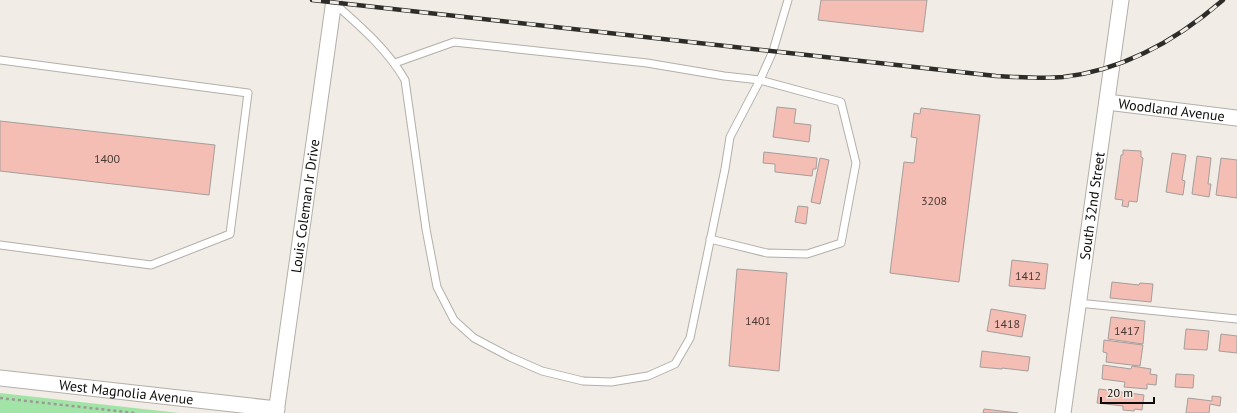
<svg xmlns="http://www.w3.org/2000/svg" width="1237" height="413" viewBox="0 0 1237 413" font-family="'PT Sans',sans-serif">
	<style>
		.green { fill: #a2e3a8 }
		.building { fill: #f4beb4; stroke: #a59e9c }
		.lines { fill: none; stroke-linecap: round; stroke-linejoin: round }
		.service-casing { stroke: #b3afa9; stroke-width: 9 }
		.minor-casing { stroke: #b3afa9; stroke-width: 17 }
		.path { stroke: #9d9a95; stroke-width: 2.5; stroke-dasharray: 3 3; stroke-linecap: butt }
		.service { stroke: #fff; stroke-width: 7 }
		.minor { stroke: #fff; stroke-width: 15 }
		.rail-casing { stroke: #2e2c29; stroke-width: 4.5 }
		.rail { stroke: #f1ece6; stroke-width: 3; stroke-dasharray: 9; stroke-linecap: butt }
		.labels { text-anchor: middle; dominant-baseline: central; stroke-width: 3; stroke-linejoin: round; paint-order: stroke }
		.number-label { font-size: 12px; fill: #473834 }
		.street-label { font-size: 14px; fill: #0d0c0a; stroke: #f1ece6 }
	</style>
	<rect width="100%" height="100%" fill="#f1ece6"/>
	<path class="green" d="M 0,393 L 179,413 L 0,413 Z"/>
	<g class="building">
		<path d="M 821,0 L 927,0 L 923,32 L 818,20 Z"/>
		<path d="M 777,107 L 796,109 L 794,123 L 811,125 L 809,142 L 773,137 Z"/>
		<path d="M 921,108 L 980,115 L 959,282 L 890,273 L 904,162 L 914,163 L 917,138 L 911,137 L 914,113 L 920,114 Z"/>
		<path d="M 0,121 L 215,145 L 209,195 L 0,171 Z"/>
		<path d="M 1123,150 L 1141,151 L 1141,157 L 1143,158 L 1137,202 L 1129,201 L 1128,207 L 1122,206 L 1123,200 L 1115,199 L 1121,155 L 1123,155 Z"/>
		<path d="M 764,152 L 817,158 L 816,169 L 813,169 L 812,176 L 775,172 L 775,164 L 763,163 Z"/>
		<path d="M 1172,153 L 1186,155 L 1182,180 L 1185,181 L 1183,195 L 1166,192 Z"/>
		<path d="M 1197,156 L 1211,158 L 1208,184 L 1211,184 L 1209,197 L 1192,194 Z"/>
		<path d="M 820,158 L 829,160 L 820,204 L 811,202 Z"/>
		<path d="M 1221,158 L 1237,160 L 1237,198 L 1216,195 Z"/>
		<path d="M 798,206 L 808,207 L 806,224 L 795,222 Z"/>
		<path d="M 1012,260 L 1048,264 L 1045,289 L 1009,286 Z"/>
		<path d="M 737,269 L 787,273 L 779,371 L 729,366 Z"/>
		<path d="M 1112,282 L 1139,285 L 1140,283 L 1153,284 L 1151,302 L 1110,298 Z"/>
		<path d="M 991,309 L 1026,315 L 1022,337 L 987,331 Z"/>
		<path d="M 1111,317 L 1145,321 L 1143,344 L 1108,339 Z"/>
		<path d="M 1186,329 L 1209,331 L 1207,350 L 1184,349 Z"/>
		<path d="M 1221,334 L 1237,336 L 1237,353 L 1219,351 Z"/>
		<path d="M 1104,340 L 1143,345 L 1140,366 L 1106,362 L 1107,353 L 1103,352 Z"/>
		<path d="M 982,351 L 1030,357 L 1028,371 L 1002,368 L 1002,369 L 980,367 Z"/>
		<path d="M 1103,365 L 1131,369 L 1132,366 L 1151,369 L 1150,374 L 1157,375 L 1156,385 L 1147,384 L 1147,389 L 1124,387 L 1125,382 L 1102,379 Z"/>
		<path d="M 1176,374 L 1194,375 L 1193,388 L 1175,387 Z"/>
		<path d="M 1099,389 L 1144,395 L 1142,410 L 1135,409 L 1134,411 L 1123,410 L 1123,406 L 1097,403 Z"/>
		<path d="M 1212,396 L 1221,397 L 1220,406 L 1210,404 L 1209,413 L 1186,413 L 1188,398 L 1212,401 Z"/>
		<path d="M 984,409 L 1018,413 L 983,413 Z"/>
	</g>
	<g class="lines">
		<defs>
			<g id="service">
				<path d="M 334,3 C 360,26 387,49 405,80 L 426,229 L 437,287 L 454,320 L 474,338 L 510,357 L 542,371 L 583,381 L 611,382 L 648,376 L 675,364 L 690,338 L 725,169 L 730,137 L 760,80 L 773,51 L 788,0"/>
				<path d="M 0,60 L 248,93 L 230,234 L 151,265 L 0,245"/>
				<path d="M 395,63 L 454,42 L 647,63 L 724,76 L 760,80 L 841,102 L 856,163 L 841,243 L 807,254 L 767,253 L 710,239"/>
				<path d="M 1078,303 L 1237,319"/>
			</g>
			<g id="minor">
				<path id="s1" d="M 1107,102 L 1237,118"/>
				<path id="s2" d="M 0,378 L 277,409"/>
				<path id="s3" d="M 276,413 L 334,0"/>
				<path id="s4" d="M 1063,413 L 1121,0"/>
			</g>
		</defs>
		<use href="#service" class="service-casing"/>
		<use href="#minor" class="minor-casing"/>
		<path class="path" d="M 0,398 L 135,413"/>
		<use href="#service" class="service"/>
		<use href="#minor" class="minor"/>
		<defs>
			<path id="rail" d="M 312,0 L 996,76 C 1018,77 1041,79 1063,77 C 1124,70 1177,40 1223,0"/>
		</defs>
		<use href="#rail" class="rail-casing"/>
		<use href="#rail" class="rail"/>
	</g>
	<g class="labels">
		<g class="number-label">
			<text x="107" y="158">1400</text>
			<text x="934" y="200">3208</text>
			<text x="1028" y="275">1412</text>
			<text x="758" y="320">1401</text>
			<text x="1007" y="323">1418</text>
			<text x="1127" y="330">1417</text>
		</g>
		<g class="street-label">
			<text stroke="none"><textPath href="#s1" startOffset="65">Woodland Avenue</textPath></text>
			<text stroke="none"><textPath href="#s3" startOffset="209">Louis Coleman Jr Drive</textPath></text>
			<text stroke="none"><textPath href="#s4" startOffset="209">South 32nd Street</textPath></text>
			<text stroke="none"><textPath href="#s2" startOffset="127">West Magnolia Avenue</textPath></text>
		</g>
	</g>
	<path d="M1101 397v6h53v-6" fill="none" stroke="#0d0c0a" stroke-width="2"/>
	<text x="1107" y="397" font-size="12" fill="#0d0c0a" stroke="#f1ece6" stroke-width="3" paint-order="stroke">20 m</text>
</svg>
